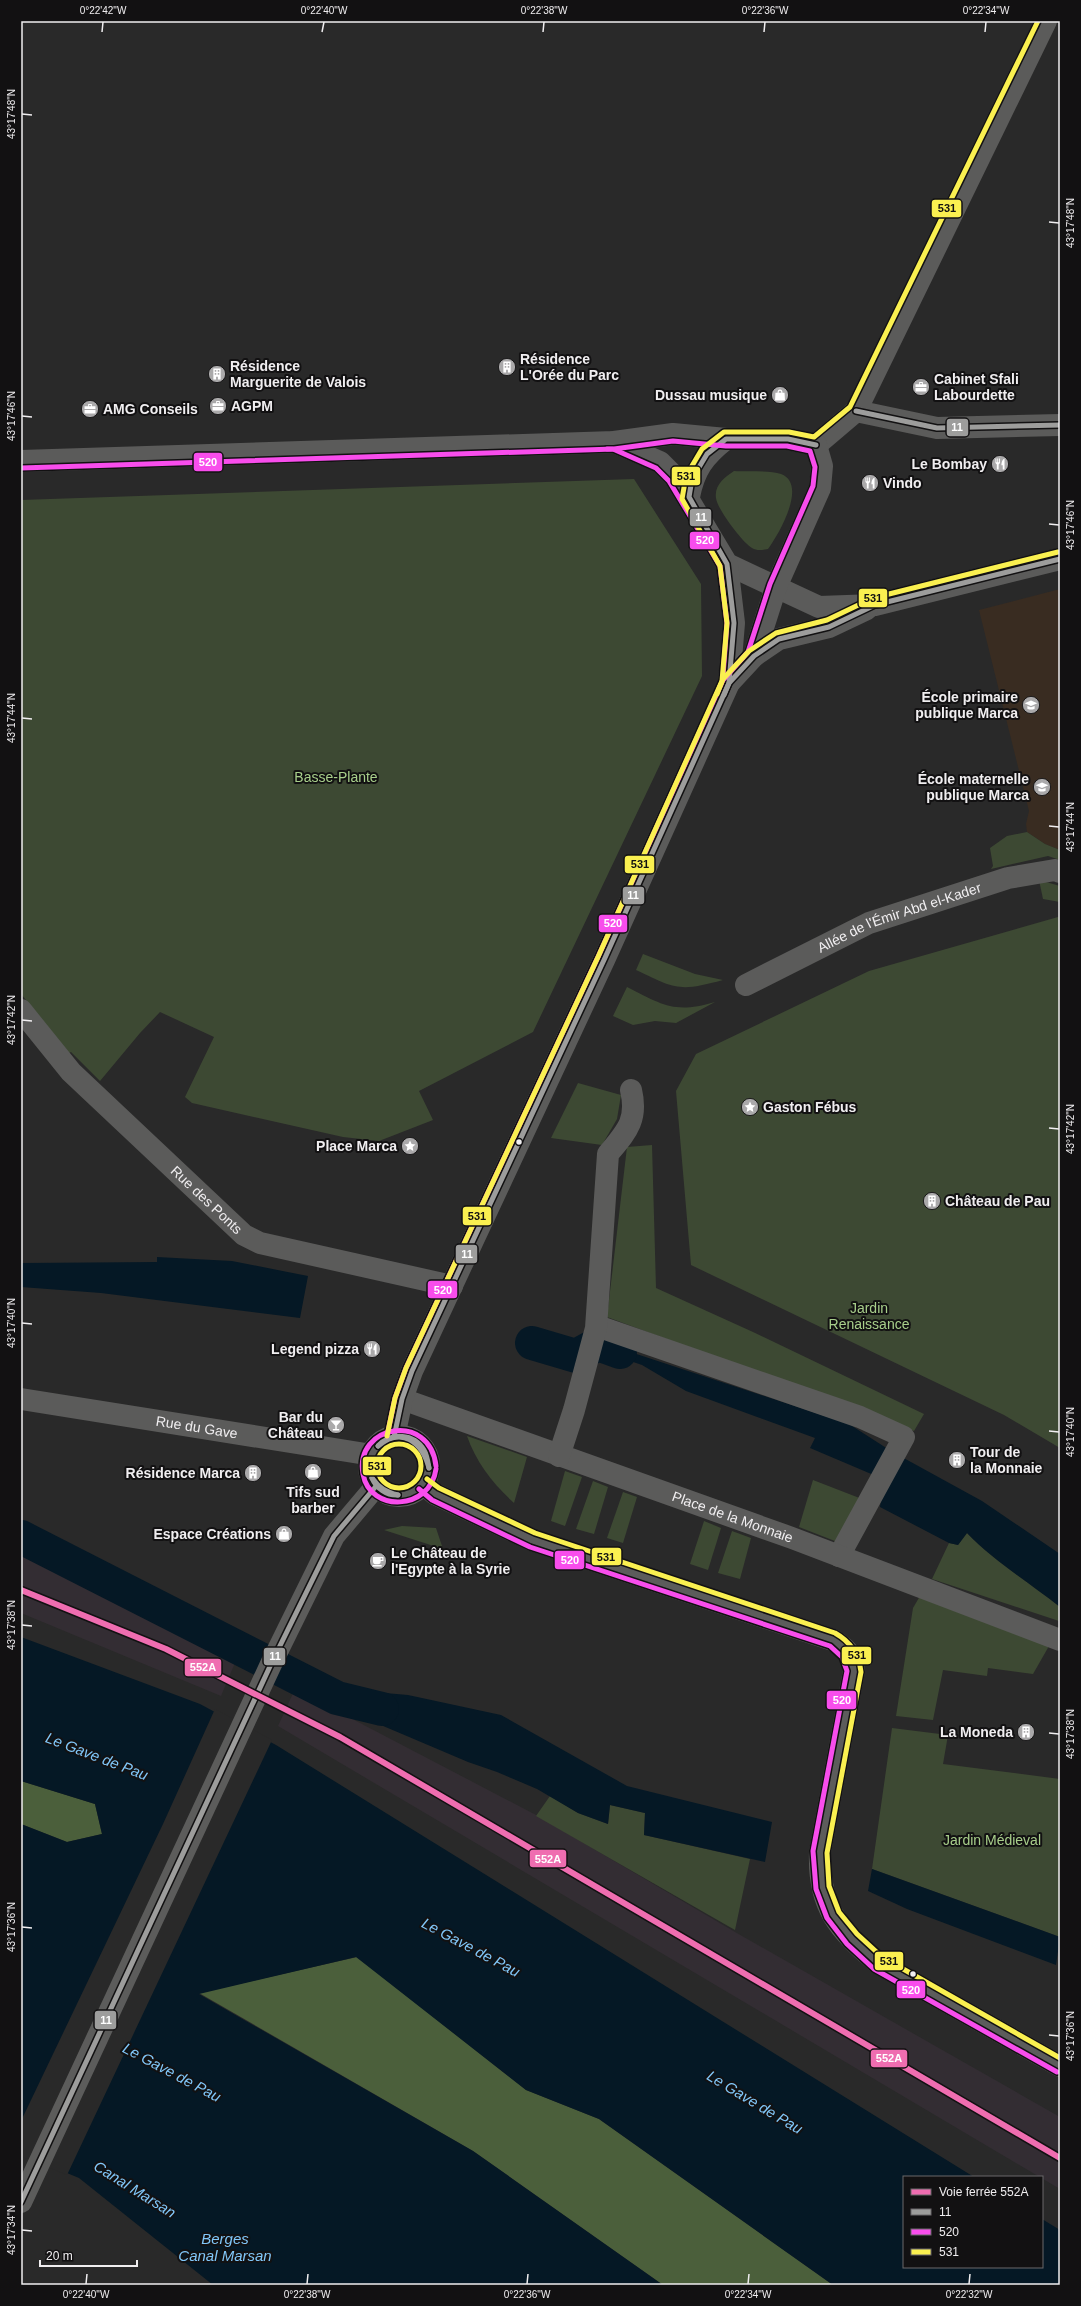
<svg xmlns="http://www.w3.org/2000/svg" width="1081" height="2306" viewBox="0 0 1081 2306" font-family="Helvetica,sans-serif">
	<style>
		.built { fill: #332d33 }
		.education { fill: #392c21 }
		.green { fill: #3d4933 }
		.forest { fill: #4b5f3b }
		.water { fill: #051825 }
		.pier { fill: #292929 }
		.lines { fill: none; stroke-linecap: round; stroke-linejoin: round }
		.canal { stroke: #051825; stroke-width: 34 }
		.pedestrian { stroke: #5b5b5a; stroke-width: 22 }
		.minor { stroke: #5b5b5a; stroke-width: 22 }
		.tertiary { stroke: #5b5b5a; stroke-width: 22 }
		.secondary { stroke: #5c5c5b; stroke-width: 22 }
		.bus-1-casing { stroke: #121112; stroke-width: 8 }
		.bus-2-casing { stroke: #121112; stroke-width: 8 }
		.bus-3-casing { stroke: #121112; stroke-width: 8 }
		.bus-1 { stroke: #9d9d9c; stroke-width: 5 }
		.bus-2 { stroke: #f84dec; stroke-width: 5 }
		.bus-3 { stroke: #faf050; stroke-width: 5 }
		.rail-1-casing { stroke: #121112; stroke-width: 9 }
		.rail-1 { stroke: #ef6db0; stroke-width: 6 }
		.ticks { fill: none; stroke: #f0eef0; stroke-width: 1.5 }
		.bus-dot { fill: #f0eef0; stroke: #121112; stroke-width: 1.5 }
		.labels { text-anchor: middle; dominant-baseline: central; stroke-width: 4; stroke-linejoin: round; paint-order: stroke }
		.poi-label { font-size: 14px; font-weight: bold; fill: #f0eef0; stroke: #121112; text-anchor: start }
		.park-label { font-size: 14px; fill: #a8cf8b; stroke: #121112 }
		.street-label { font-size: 14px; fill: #f0eef0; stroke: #121112 }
		.water-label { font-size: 15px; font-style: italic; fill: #81c7f9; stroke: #121112 }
		.line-badge { stroke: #121112; stroke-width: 1.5 }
		.badge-label { font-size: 11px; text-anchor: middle; font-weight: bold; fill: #fff }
		.pale-badge-label { font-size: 11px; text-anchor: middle; font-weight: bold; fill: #111 }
		.neatline { fill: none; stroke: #f0eef0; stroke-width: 1.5 }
		.ticks-label { font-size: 10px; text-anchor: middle; fill: #f0eef0 }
	</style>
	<rect width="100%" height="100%" fill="#292929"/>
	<g class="built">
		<path d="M 21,1553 L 72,1571 L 240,1651 L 221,1696 L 21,1613 Z"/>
		<path d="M 295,1689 L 536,1815 L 735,1932 L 1060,2117 L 1060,2189 L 278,1726 Z"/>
	</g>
	<path class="education" d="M 1060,589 L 1060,850 L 1045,844 L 1027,832 L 1026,824 L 1029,811 L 979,610 Z"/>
	<g class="green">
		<path d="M 734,471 C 746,472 770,470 781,474 C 808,484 779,534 768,549 C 762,550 757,551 752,548 C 743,543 717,509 716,498 C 714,485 725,477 734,471 Z"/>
		<path d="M 634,479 L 701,584 L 702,676 L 533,1032 L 419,1091 L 433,1120 L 379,1141 L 343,1137 L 192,1103 L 185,1097 L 214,1037 L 160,1012 L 140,1033 L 100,1081 L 71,1052 L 69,1053 L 21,994 L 21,500 Z"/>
		<path d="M 1027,832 L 1045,844 L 1060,850 L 1060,860 L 1048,856 L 991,869 L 993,866 L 990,848 L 1007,836 Z"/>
		<path d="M 1039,880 L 1060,886 L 1060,902 L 1043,899 Z"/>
		<path d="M 1058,917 L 1060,918 L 1060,1448 L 1004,1415 L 691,1265 L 676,1091 L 696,1054 L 869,971 Z"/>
		<path d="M 643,954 L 695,974 L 723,980 C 679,992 676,989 636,970 Z"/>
		<path d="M 627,987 C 663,1005 674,1014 715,1002 L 676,1023 L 655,1021 L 633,1025 L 613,1016 Z"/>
		<path d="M 578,1083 L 621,1095 L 617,1119 L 602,1145 L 551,1138 Z"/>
		<path d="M 652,1145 L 656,1288 L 753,1332 L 924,1414 L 914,1431 L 607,1317 L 627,1147 Z"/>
		<path d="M 467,1436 L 527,1457 L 514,1503 C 493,1484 476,1462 467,1436 Z"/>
		<path d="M 565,1471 L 582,1477 L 565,1526 L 551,1521 Z"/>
		<path d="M 813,1480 L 862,1499 L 840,1543 L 799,1527 Z"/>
		<path d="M 593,1481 L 608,1487 L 594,1534 L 576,1529 Z"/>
		<path d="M 623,1492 L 637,1497 L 623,1543 L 607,1538 Z"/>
		<path d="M 704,1521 L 721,1528 L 708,1570 L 690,1564 Z"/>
		<path d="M 402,1526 L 436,1528 L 443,1549 L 384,1530 Z"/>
		<path d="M 732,1531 L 751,1538 L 740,1579 L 718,1573 Z"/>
		<path d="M 967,1533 C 995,1562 1029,1582 1060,1607 L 1059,1621 L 932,1579 L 949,1543 L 958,1545 Z"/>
		<path d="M 920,1596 L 1049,1646 L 1033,1674 L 988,1668 L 987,1676 L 943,1670 L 933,1720 L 896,1716 L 913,1608 Z"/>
		<path d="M 892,1728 L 948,1735 L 943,1764 L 1060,1779 L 1060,1937 L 872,1869 Z"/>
		<path d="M 550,1796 L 578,1813 L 608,1824 L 610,1805 L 645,1813 L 644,1835 L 750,1859 L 735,1930 L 536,1816 Z"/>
	</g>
	<g class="forest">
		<path d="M 21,1781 L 95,1804 L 102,1834 L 67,1842 L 21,1824 Z"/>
		<path d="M 357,1957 L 526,2090 L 599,2119 L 833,2285 L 663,2285 L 473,2151 L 199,1993 Z"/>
	</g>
	<g class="water">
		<path d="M 157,1257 L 232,1261 L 308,1276 L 300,1318 L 101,1293 L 21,1287 L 21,1263 L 157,1262 Z"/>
		<path d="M 600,1342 L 849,1424 L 891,1451 L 876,1476 L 810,1448 L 815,1438 L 686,1391 L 642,1365 L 598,1350 Z"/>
		<path d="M 900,1456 L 982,1501 L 1060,1554 L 1060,1607 C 1029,1582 995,1562 967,1533 L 958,1545 L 949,1543 L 880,1507 L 882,1490 Z"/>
		<path d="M 21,1637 L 200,1704 L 276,1745 L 974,2177 L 904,2177 L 904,2267 L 1042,2267 L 1042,2219 L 1060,2230 L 1060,2285 L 833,2285 L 599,2119 L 526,2090 L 356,1957 L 199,1994 L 473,2151 L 663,2285 L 213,2285 L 79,2178 L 21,2154 L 21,1824 L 67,1842 L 102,1834 L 95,1804 L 21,1781 Z"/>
		<path d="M 339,1689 L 408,1695 L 501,1715 L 627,1786 L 772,1822 L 765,1862 L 644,1835 L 645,1813 L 610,1805 L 608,1824 L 578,1813 L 537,1789 L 497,1772 L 468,1762 L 369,1720 L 335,1708 Z"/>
		<path d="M 872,1869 L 1060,1937 L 1056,1965 L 907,1909 L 868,1891 Z"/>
	</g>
	<path class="pier" d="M 215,1709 L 272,1740 L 67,2175 L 21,2156 L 21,2121 L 163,1824 Z"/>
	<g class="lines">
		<g class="canal">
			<path d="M 532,1343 L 576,1356 L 598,1344 L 620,1352"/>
			<path d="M 21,1537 L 337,1698 L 382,1709"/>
		</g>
		<g class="pedestrian">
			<path id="s1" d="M 746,985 L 869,923 L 1008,878 L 1055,870 L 1060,872"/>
			<path d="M 597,1326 L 860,1417 L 904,1437 L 839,1556"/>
			<path id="s2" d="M 402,1399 L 792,1538 L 1060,1640"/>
			<path d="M 559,1456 L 574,1410 L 596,1328 L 608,1154 C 627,1131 638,1120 631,1090"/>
		</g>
		<g class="minor">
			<path d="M 776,587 L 819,607 L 875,605 L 1060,559"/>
			<path d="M 754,656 L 779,639 L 829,627 L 867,609"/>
			<path id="s3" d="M 21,1010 L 71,1072 L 244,1235 L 260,1243 L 452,1286"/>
			<path id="s4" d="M 21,1399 L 372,1455"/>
		</g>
		<g class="tertiary">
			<path d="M 856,411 L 937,428 L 1060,425"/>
			<path d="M 614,442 L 660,462 L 675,477 L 727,564 L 776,587"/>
			<path d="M 816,445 L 856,411 L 1046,21"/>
			<path d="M 21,461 L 614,442 L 673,434 L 726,439 L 788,439 L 816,445"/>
			<path d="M 689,497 C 694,470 704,456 726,439"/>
			<path d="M 727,564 L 734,623 L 729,683"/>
			<path d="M 394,1437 L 402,1399 L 412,1371 L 604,960 L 729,683 L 754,656 L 776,587 L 820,488 L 822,466 L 816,445"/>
		</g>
		<g class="secondary">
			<circle cx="399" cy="1466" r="30"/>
			<path d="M 423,1484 L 435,1494 L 532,1540 L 833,1640 C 847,1649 852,1654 854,1671 L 820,1852 C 818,1907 838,1929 878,1963 L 1060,2066"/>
			<path d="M 21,2202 L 272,1662 L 334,1536 L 377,1485"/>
		</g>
		<defs>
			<g id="bus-1">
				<path d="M 856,411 L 937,428 L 1060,425"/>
				<path d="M 724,695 L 729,683 L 734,623 L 727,564 L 689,497 L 692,479 L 707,454 L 726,439 L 788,439 L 816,445"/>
				<path d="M 394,1437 L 402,1399 L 412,1371 L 604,960 L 729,683 L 754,656 L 779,639 L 829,627 L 875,605 L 1060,559"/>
				<path d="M 378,1446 C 391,1432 414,1433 424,1450 C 427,1455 428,1462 429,1468"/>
				<path d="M 378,1446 C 402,1426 422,1442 429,1468"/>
				<path d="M 372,1478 C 379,1488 386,1492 398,1495"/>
				<path d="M 372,1478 C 376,1488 387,1496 398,1495"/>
				<path d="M 21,2202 L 272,1662 L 334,1536 L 377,1485"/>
			</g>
			<g id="bus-2">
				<path d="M 607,449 L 613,449 L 656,468 L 669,481 L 720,566 L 727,623 L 723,676"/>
				<path d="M 21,468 L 614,449 L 673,441 L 726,446 L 787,446 L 810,451 L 815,467 L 813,486 L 770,584 L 748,652 L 723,680 L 598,957 L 406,1368 L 395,1398 L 387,1436"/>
				<path d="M 436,1466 C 430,1411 354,1425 363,1474 C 370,1513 430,1511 436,1469"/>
				<path d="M 419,1489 L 432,1500 L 530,1547 L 830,1646 L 842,1657 L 847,1671 L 813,1851 L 816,1889 L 827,1918 L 847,1944 L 874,1969 L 1057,2072"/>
			</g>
			<g id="bus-3">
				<path d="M 717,694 L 723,679 L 749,651 L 776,633 L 827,620 L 873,598 L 1058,552"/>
				<path d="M 387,1436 L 395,1398 L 406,1368 L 598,957 L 722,681 L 727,623 L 720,566 L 682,499 L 686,476 L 702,449 L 724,432 L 789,432 L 814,437 L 850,407 L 1038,21"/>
				<circle cx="399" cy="1466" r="22"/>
				<path d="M 427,1479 L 439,1488 L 535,1533 L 835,1633 C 851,1642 859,1654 861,1672 L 827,1853 L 829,1886 L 839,1912 L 857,1934 L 882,1957 L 1060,2058"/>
			</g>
		</defs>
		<use href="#bus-1" class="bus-1-casing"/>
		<use href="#bus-2" class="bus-2-casing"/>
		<use href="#bus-3" class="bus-3-casing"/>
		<use href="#bus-1" class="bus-1"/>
		<use href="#bus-2" class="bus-2"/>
		<use href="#bus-3" class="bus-3"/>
		<defs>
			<path id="rail-1" d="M 21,1590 L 166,1649 L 340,1737 L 1060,2158"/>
		</defs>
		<use href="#rail-1" class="rail-1-casing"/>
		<use href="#rail-1" class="rail-1"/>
	</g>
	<path class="ticks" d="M 102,32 L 103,22M 322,32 L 324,22M 543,32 L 544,22M 764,32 L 765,22M 985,32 L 986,22M 22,114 L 32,115M 1049,222 L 1059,223M 22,416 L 32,417M 1049,524 L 1059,525M 22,718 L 32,719M 1049,826 L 1059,827M 22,1020 L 32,1021M 1049,1128 L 1059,1129M 22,1323 L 32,1324M 1049,1431 L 1059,1432M 22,1625 L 32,1626M 1049,1733 L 1059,1734M 22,1927 L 32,1928M 1049,2035 L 1059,2036M 22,2230 L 32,2231M 86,2284 L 87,2274M 307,2284 L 308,2274M 527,2284 L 528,2274M 748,2284 L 749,2274M 969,2284 L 970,2274"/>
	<defs>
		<symbol id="building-disc" viewBox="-11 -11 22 22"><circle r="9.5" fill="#aaa9aa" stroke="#121112"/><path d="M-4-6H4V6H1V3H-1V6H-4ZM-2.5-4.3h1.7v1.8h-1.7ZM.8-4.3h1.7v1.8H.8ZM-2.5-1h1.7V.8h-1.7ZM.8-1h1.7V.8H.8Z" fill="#fff"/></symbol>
		<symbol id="office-disc" viewBox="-11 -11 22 22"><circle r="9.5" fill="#aaa9aa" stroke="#121112"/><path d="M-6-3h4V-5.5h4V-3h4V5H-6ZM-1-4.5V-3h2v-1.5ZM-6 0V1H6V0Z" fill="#fff"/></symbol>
		<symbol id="shop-disc" viewBox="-11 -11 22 22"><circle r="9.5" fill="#aaa9aa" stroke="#121112"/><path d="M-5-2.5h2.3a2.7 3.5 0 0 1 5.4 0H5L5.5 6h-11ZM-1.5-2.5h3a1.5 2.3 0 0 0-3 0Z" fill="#fff"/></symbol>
		<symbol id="restaurant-disc" viewBox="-11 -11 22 22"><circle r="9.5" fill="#aaa9aa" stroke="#121112"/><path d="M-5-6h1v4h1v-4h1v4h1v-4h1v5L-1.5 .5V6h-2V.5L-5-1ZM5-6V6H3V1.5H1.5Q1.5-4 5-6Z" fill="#fff"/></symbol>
		<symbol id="school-disc" viewBox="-11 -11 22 22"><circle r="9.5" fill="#aaa9aa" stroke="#121112"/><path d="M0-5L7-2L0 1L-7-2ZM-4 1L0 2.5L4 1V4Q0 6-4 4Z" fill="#fff"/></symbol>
		<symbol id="sight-disc" viewBox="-11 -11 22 22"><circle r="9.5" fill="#aaa9aa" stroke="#121112"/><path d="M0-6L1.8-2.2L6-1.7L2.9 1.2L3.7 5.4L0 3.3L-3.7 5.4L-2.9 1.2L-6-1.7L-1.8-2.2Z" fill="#fff"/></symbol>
		<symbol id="bar-disc" viewBox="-11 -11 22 22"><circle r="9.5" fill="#aaa9aa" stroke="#121112"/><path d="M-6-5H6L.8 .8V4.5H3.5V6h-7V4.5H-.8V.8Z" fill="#fff"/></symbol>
		<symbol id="cafe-disc" viewBox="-11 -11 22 22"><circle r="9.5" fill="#aaa9aa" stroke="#121112"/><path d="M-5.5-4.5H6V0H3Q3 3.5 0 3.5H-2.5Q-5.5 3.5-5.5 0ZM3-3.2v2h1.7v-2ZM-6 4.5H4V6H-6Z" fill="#fff"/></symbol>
	</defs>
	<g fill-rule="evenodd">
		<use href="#building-disc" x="497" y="357" width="20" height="20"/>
		<use href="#building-disc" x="207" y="364" width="20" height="20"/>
		<use href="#office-disc" x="911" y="377" width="20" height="20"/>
		<use href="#shop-disc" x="770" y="385" width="20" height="20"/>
		<use href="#office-disc" x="208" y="396" width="20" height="20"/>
		<use href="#office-disc" x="80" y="399" width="20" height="20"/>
		<use href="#restaurant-disc" x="990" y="454" width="20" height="20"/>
		<use href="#restaurant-disc" x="860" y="473" width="20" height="20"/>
		<use href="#school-disc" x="1021" y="695" width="20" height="20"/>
		<use href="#school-disc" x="1032" y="777" width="20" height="20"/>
		<use href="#sight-disc" x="740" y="1097" width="20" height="20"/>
		<use href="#sight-disc" x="400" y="1136" width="20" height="20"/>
		<use href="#building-disc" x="922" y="1191" width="20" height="20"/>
		<use href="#restaurant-disc" x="362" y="1339" width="20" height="20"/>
		<use href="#bar-disc" x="326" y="1415" width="20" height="20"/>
		<use href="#building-disc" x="947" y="1450" width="20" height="20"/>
		<use href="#shop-disc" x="303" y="1462" width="20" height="20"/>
		<use href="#building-disc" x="243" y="1463" width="20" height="20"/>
		<use href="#shop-disc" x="274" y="1524" width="20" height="20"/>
		<use href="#cafe-disc" x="368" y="1551" width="20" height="20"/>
		<use href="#building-disc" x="1016" y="1722" width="20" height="20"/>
	</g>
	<g class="bus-dot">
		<circle cx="519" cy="1142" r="3.5"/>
		<circle cx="913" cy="1974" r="3.5"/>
	</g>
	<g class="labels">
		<g class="poi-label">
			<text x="520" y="359">Résidence<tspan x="520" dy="16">L'Orée du Parc</tspan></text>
			<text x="230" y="366">Résidence<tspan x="230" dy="16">Marguerite de Valois</tspan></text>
			<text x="934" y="379">Cabinet Sfali<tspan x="934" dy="16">Labourdette</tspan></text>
			<text x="767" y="395" text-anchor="end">Dussau musique</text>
			<text x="231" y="406">AGPM</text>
			<text x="103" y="409">AMG Conseils</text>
			<text x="987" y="464" text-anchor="end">Le Bombay</text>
			<text x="883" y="483">Vindo</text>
			<text x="1018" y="697" text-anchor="end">École primaire<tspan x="1018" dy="16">publique Marca</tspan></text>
			<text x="1029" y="779" text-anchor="end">École maternelle<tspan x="1029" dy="16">publique Marca</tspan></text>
			<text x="763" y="1107">Gaston Fébus</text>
			<text x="397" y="1146" text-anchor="end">Place Marca</text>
			<text x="945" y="1201">Château de Pau</text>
			<text x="359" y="1349" text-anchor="end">Legend pizza</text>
			<text x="323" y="1417" text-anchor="end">Bar du<tspan x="323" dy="16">Château</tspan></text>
			<text x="970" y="1452">Tour de<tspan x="970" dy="16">la Monnaie</tspan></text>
			<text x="240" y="1473" text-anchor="end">Résidence Marca</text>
			<text x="313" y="1492" text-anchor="middle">Tifs sud<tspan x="313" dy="16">barber</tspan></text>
			<text x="271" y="1534" text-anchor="end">Espace Créations</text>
			<text x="391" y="1553">Le Château de<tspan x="391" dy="16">l'Egypte à la Syrie</tspan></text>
			<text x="1013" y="1732" text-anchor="end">La Moneda</text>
		</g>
		<g class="park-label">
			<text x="336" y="777">Basse-Plante</text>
			<text x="869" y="1308">Jardin<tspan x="869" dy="16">Renaissance</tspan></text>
			<text x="992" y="1840">Jardin Médieval</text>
		</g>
		<g class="street-label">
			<text stroke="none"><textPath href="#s1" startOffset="168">Allée de l'Émir Abd el-Kader</textPath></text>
			<text stroke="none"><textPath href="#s3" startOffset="266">Rue des Ponts</textPath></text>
			<text stroke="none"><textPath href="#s4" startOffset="178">Rue du Gave</textPath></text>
			<text stroke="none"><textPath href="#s2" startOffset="351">Place de la Monnaie</textPath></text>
		</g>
		<g class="water-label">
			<text transform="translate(97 1756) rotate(21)">Le Gave de Pau</text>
			<text transform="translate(471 1947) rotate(28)">Le Gave de Pau</text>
			<text transform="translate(172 2072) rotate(28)">Le Gave de Pau</text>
			<text transform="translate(755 2102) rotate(31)">Le Gave de Pau</text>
			<text transform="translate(135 2189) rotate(32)">Canal Marsan</text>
			<text x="225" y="2238">Berges<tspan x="225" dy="17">Canal Marsan</tspan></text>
		</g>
	</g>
	<g class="line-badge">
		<rect x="931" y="199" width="31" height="19" rx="4" fill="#faf050"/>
		<rect x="946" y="418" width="23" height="19" rx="4" fill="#9d9d9c"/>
		<rect x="193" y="452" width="30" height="20" rx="4" fill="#f84dec"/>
		<rect x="671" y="466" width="30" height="20" rx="4" fill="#faf050"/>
		<rect x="689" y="508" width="23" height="19" rx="4" fill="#9d9d9c"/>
		<rect x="689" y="531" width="31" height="19" rx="4" fill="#f84dec"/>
		<rect x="858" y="588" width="30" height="20" rx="4" fill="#faf050"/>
		<rect x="624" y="855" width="31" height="19" rx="4" fill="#faf050"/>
		<rect x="622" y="886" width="23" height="19" rx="4" fill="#9d9d9c"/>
		<rect x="598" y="914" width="30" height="19" rx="4" fill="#f84dec"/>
		<rect x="462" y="1206" width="30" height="20" rx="4" fill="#faf050"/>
		<rect x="455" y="1244" width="23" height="20" rx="4" fill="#9d9d9c"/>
		<rect x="427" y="1280" width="31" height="19" rx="4" fill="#f84dec"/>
		<rect x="362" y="1456" width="30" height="20" rx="4" fill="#faf050"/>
		<rect x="591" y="1547" width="31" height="19" rx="4" fill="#faf050"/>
		<rect x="554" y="1550" width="31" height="20" rx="4" fill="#f84dec"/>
		<rect x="841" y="1646" width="31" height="19" rx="4" fill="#faf050"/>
		<rect x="263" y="1647" width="23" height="19" rx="4" fill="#9d9d9c"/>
		<rect x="184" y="1658" width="38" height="19" rx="4" fill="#ef6db0"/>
		<rect x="826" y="1690" width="31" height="20" rx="4" fill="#f84dec"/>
		<rect x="529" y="1849" width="38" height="19" rx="4" fill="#ef6db0"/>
		<rect x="874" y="1951" width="30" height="20" rx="4" fill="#faf050"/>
		<rect x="896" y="1980" width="30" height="19" rx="4" fill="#f84dec"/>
		<rect x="94" y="2010" width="23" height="20" rx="4" fill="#9d9d9c"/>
		<rect x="870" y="2049" width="38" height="19" rx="4" fill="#ef6db0"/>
	</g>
	<g class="badge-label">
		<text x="957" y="431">11</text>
		<text x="208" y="466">520</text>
		<text x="701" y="521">11</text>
		<text x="705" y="544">520</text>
		<text x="633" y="899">11</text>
		<text x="613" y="927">520</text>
		<text x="467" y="1258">11</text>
		<text x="443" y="1294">520</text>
		<text x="570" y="1564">520</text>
		<text x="275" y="1660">11</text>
		<text x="203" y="1671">552A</text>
		<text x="842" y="1704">520</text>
		<text x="548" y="1863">552A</text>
		<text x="911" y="1994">520</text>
		<text x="106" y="2024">11</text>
		<text x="889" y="2062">552A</text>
	</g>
	<g class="pale-badge-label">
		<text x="947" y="212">531</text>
		<text x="686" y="480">531</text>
		<text x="873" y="602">531</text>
		<text x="640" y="868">531</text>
		<text x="477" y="1220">531</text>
		<text x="377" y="1470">531</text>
		<text x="606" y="1561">531</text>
		<text x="857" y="1659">531</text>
		<text x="889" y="1965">531</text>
	</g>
	<rect width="1081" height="2306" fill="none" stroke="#121112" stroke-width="44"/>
	<rect x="903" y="2176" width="140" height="92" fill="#121112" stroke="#6b696b"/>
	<rect x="911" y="2189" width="20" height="6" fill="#ef6db0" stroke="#6b696b"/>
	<text x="939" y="2196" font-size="12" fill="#f0eef0">Voie ferrée 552A</text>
	<rect x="911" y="2209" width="20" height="6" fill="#9d9d9c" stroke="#6b696b"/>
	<text x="939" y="2216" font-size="12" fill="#f0eef0">11</text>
	<rect x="911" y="2229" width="20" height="6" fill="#f84dec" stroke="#6b696b"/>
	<text x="939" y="2236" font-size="12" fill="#f0eef0">520</text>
	<rect x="911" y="2249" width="20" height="6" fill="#faf050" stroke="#6b696b"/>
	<text x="939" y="2256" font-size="12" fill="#f0eef0">531</text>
	<path d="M40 2260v6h97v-6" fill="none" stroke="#f0eef0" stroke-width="2"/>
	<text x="46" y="2260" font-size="12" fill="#f0eef0" stroke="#121112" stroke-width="3" paint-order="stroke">20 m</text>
	<rect x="22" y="22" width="1037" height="2262" class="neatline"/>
	<g class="ticks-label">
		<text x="103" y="14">0°22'42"W</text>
		<text x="324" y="14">0°22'40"W</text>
		<text x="544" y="14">0°22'38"W</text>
		<text x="765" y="14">0°22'36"W</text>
		<text x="986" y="14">0°22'34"W</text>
		<text transform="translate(11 114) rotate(-90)" y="4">43°17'48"N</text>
		<text transform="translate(1070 223) rotate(-90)" y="4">43°17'48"N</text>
		<text transform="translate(11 416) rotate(-90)" y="4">43°17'46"N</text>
		<text transform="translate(1070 525) rotate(-90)" y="4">43°17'46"N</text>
		<text transform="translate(11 718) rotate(-90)" y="4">43°17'44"N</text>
		<text transform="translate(1070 827) rotate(-90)" y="4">43°17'44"N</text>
		<text transform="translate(11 1020) rotate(-90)" y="4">43°17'42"N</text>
		<text transform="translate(1070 1129) rotate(-90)" y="4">43°17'42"N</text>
		<text transform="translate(11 1323) rotate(-90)" y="4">43°17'40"N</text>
		<text transform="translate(1070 1432) rotate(-90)" y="4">43°17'40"N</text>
		<text transform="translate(11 1625) rotate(-90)" y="4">43°17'38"N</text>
		<text transform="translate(1070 1734) rotate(-90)" y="4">43°17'38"N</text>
		<text transform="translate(11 1927) rotate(-90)" y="4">43°17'36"N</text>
		<text transform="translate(1070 2036) rotate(-90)" y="4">43°17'36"N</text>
		<text transform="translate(11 2230) rotate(-90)" y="4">43°17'34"N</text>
		<text x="86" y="2298">0°22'40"W</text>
		<text x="307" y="2298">0°22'38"W</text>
		<text x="527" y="2298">0°22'36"W</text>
		<text x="748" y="2298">0°22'34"W</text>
		<text x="969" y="2298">0°22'32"W</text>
	</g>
</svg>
